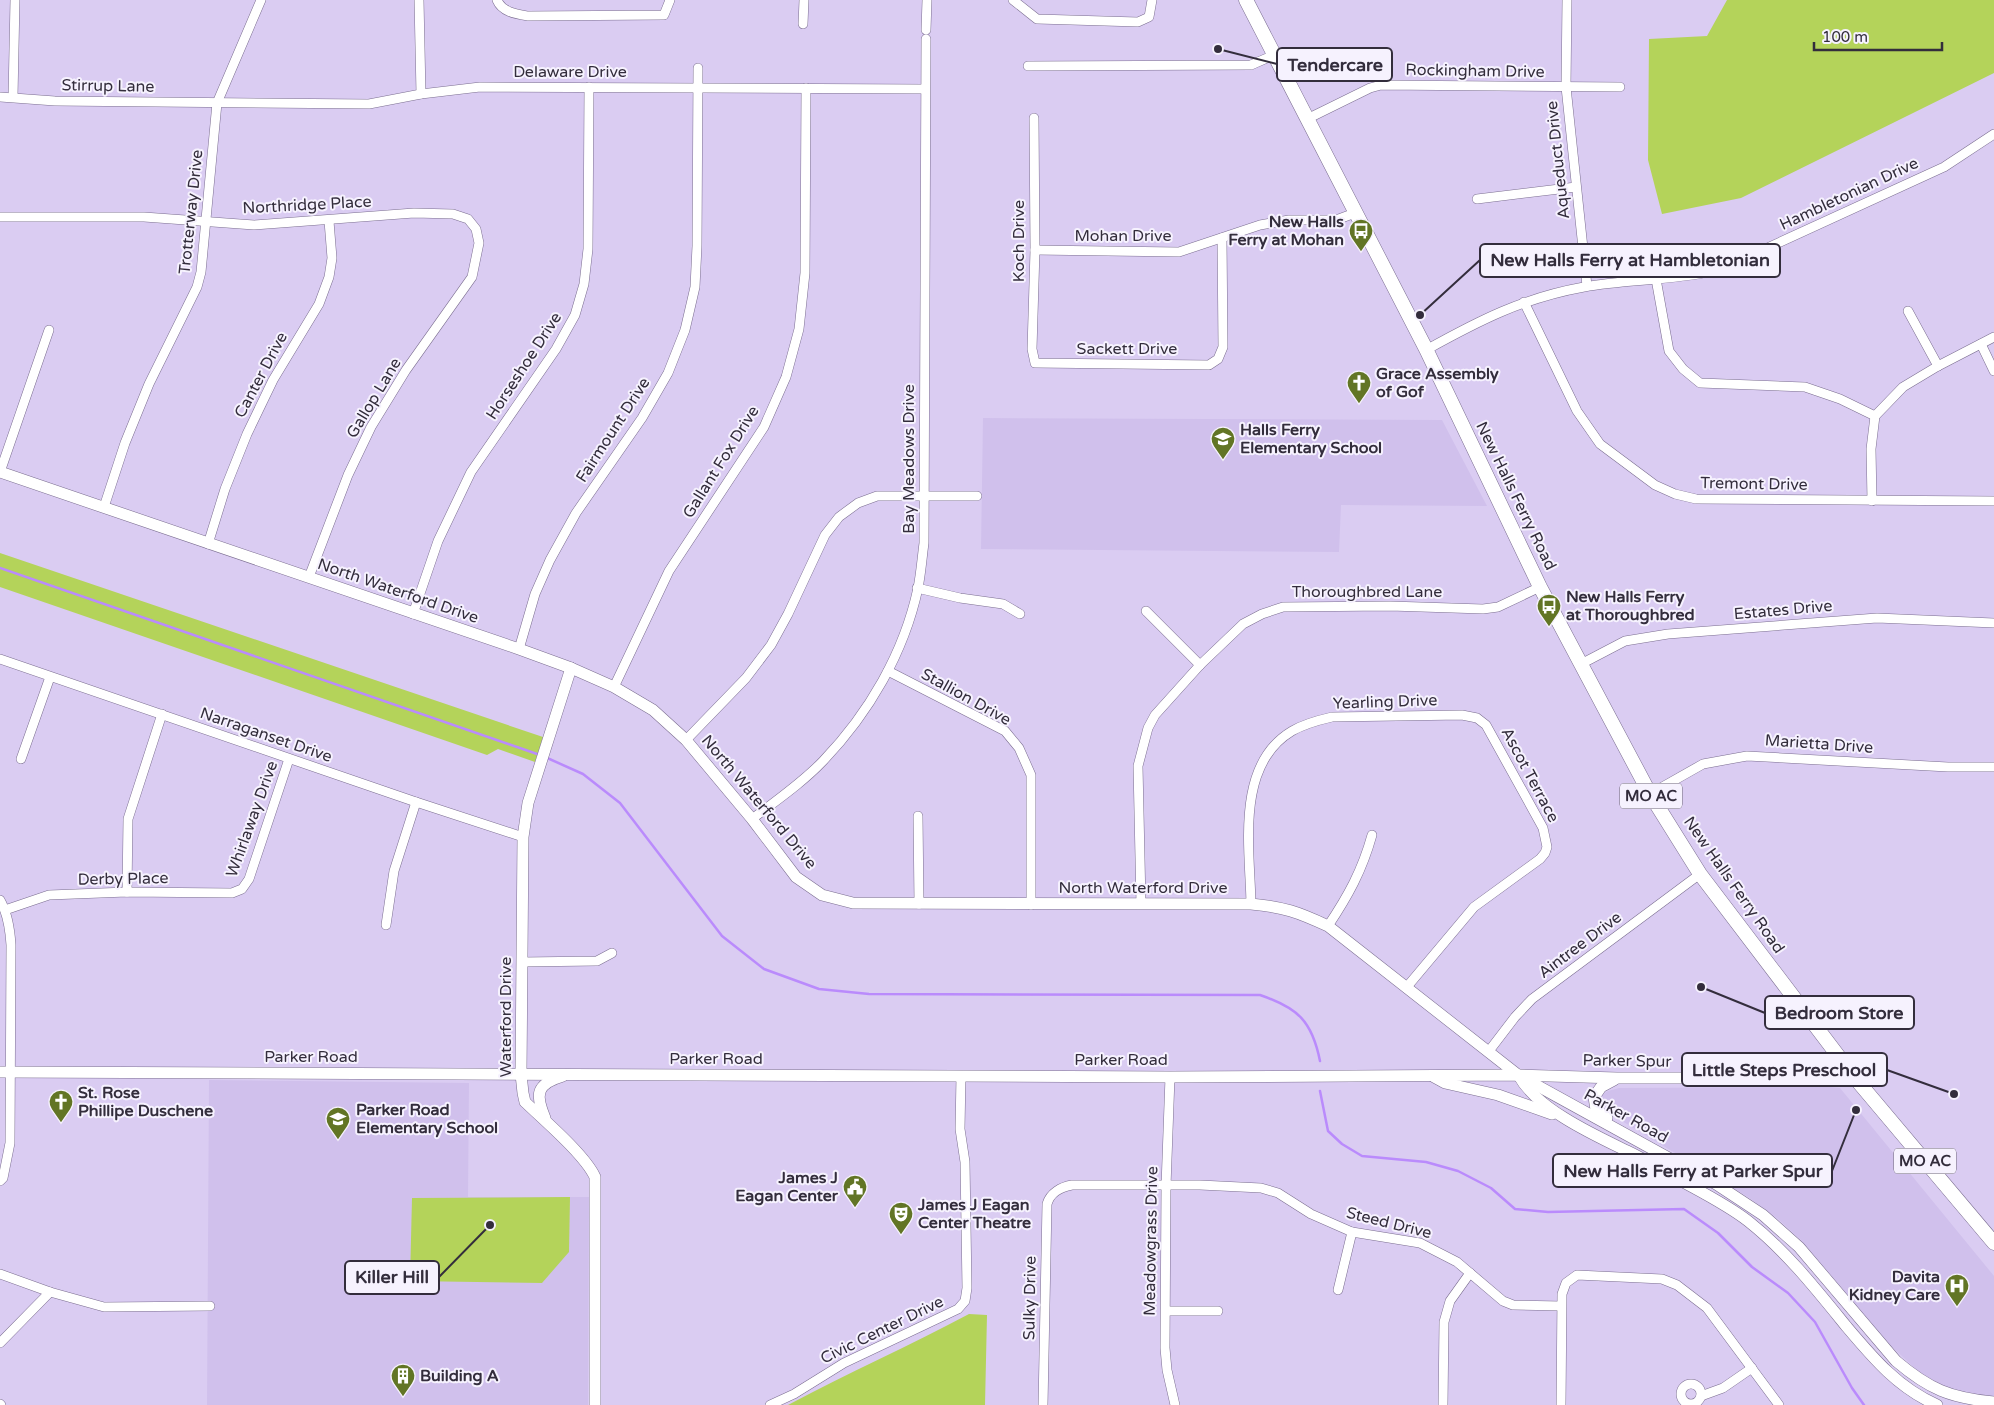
<svg xmlns="http://www.w3.org/2000/svg" width="1994" height="1405" viewBox="0 0 1994 1405" font-family="'Varela Round',sans-serif">
	<style>
		.built { fill: #d0c0ec }
		.green { fill: #b4d35a }
		.lines { fill: none; stroke-linecap: round; stroke-linejoin: round }
		.stream { stroke: #ba8bfc; stroke-width: 2.5 }
		.street-casing { stroke: #7b6e90; stroke-width: 10 }
		.secondary-casing { stroke: #7b6e90; stroke-width: 12 }
		.primary-casing { stroke: #7b6e90; stroke-width: 15 }
		.street { stroke: #fff; stroke-width: 9 }
		.secondary { stroke: #fff; stroke-width: 11 }
		.primary { stroke: #fff; stroke-width: 14 }
		.labels { text-anchor: middle; dominant-baseline: central; stroke-width: 4; stroke-linejoin: round; paint-order: stroke }
		.shield { fill: #f6f2fe; stroke: #6e6876; stroke-width: 1 }
		.shield-label { font-size: 15px; font-weight: bold; fill: #332d3c }
		.street-label { font-size: 16px; fill: #332d3c; stroke: #f6f2fe }
		.poi-label { font-size: 16px; font-weight: bold; fill: #332d3c; stroke: #f6f2fe; text-anchor: start }
		.leader { fill: none; stroke: #332d3c; stroke-width: 2 }
		.callout-dot { fill: #332d3c; stroke: #f6f2fe; stroke-width: 2 }
		.callout { fill: #f6f2fe; stroke: #332d3c; stroke-width: 2 }
		.callout-label { font-size: 18px; text-anchor: middle; font-weight: bold; fill: #332d3c }
	</style>
	<rect width="100%" height="100%" fill="#daccf2"/>
	<g class="built">
		<path d="M 983,418 L 1442,420 L 1487,506 L 1341,505 L 1339,552 L 981,549 Z"/>
		<path d="M 209,1080 L 469,1083 L 468,1197 L 589,1197 L 588,1405 L 207,1405 Z"/>
		<path d="M 1829,1087 L 1840,1088 L 1994,1276 L 1994,1396 L 1972,1395 L 1952,1391 L 1919,1372 L 1891,1346 L 1801,1240 L 1778,1219 L 1748,1197 L 1612,1115 L 1604,1109 L 1601,1102 L 1602,1095 L 1608,1091 L 1619,1088 Z"/>
	</g>
	<g class="green">
		<path d="M 1727,0 L 1994,0 L 1994,73 L 1741,198 L 1662,214 L 1648,160 L 1649,39 L 1707,36 Z"/>
		<path d="M 0,553 L 543,737 L 535,762 L 498,749 L 487,755 L 0,587 Z"/>
		<path d="M 570,1197 L 569,1252 L 542,1283 L 410,1281 L 412,1198 Z"/>
		<path d="M 969,1314 L 987,1315 L 985,1405 L 788,1405 C 848,1373 909,1346 969,1314 Z"/>
	</g>
	<g class="lines">
		<g class="stream">
			<path d="M 0,568 L 540,755"/>
			<path d="M 545,757 L 583,774 L 620,803 L 722,936 L 764,969 L 819,989 L 869,994 L 1260,995 C 1298,1008 1312,1021 1320,1061"/>
			<path d="M 1320,1091 L 1328,1131 L 1342,1144 L 1362,1156 L 1426,1162 L 1458,1171 L 1491,1188 L 1515,1209 L 1548,1212 L 1684,1209 L 1718,1233 L 1752,1267 L 1788,1293 L 1815,1322 L 1852,1388 L 1864,1405"/>
		</g>
		<defs>
			<g id="street">
				<path d="M 419,0 L 421,94"/>
				<path d="M 497,0 C 502,12 516,14 528,16 L 664,15 L 670,0"/>
				<path d="M 1013,0 L 1037,19 L 1138,22 L 1149,17 L 1152,0"/>
				<path d="M 1567,0 L 1566,87 L 1587,286"/>
				<path d="M 803,24 L 804,0"/>
				<path d="M 926,30 L 927,0"/>
				<path d="M 1028,66 L 1251,65 L 1274,55"/>
				<path d="M 0,97 L 55,101 L 369,104 L 421,94 L 480,87 L 924,89"/>
				<path d="M 13,97 L 15,0"/>
				<path d="M 1034,118 L 1035,250 L 1032,349 L 1035,363 L 1209,365 L 1218,359 L 1223,347 L 1222,238"/>
				<path d="M 1307,119 L 1370,88 L 1381,85 L 1620,87"/>
				<path d="M 1477,199 L 1576,187"/>
				<path d="M 0,217 L 144,217 L 254,225 L 414,213 L 453,214 L 468,219 L 476,229 L 479,243 L 472,277 L 406,370 L 371,427 L 348,475 L 309,577"/>
				<path d="M 1035,250 L 1179,252 L 1260,225 L 1289,220 L 1336,220 L 1355,213"/>
				<path d="M 1656,279 L 1669,351 L 1683,369 L 1700,383 L 1805,387 L 1840,399 L 1875,416"/>
				<path d="M 1524,302 L 1577,411 L 1600,444 L 1655,485 L 1675,494 L 1696,499 L 1994,501"/>
				<path d="M 1908,311 L 1938,366"/>
				<path d="M 1981,344 L 1994,371"/>
				<path d="M 1426,350 C 1480,320 1523,298 1584,287 C 1627,279 1671,281 1713,271 C 1722,269 1732,264 1741,260 L 1944,167 L 1994,134"/>
				<path d="M 0,472 L 49,330"/>
				<path d="M 1872,501 L 1871,449 L 1875,416 L 1903,387 L 1938,366 L 1994,337"/>
				<path d="M 104,507 L 125,443 L 149,384 L 197,287 L 201,272 L 217,103 L 261,0"/>
				<path d="M 208,544 L 225,489 L 247,434 L 273,380 L 319,304 L 329,277 L 332,258 L 329,221"/>
				<path d="M 917,588 L 960,598 L 1003,604 L 1020,614"/>
				<path d="M 1146,611 L 1200,665"/>
				<path d="M 413,614 L 438,541 L 471,472 L 556,349 L 575,315 L 584,284 L 588,249 L 589,87"/>
				<path d="M 519,649 L 535,594 L 550,560 L 576,513 L 642,418 L 668,373 L 685,330 L 695,287 L 697,246 L 698,68"/>
				<path d="M 0,659 L 416,802 L 523,837"/>
				<path d="M 1581,664 L 1625,641 L 1668,634 L 1877,618 L 1994,623"/>
				<path d="M 888,671 L 1005,731 L 1019,748 L 1031,775 L 1031,905"/>
				<path d="M 614,687 L 669,571 L 764,427 L 786,377 L 799,329 L 805,273 L 806,88"/>
				<path d="M 686,740 L 746,678 L 771,645 L 788,614 L 825,535 L 839,517 L 858,503 L 877,496 L 977,496"/>
				<path d="M 21,759 L 50,677"/>
				<path d="M 1650,794 L 1703,764 L 1747,756 L 1948,767 L 1994,767"/>
				<path d="M 918,816 L 919,904"/>
				<path d="M 752,819 C 777,800 802,783 823,761 C 869,713 904,653 918,588 C 921,573 922,558 924,543 L 926,39"/>
				<path d="M 127,892 L 128,819 L 162,714"/>
				<path d="M 0,900 C 8,914 10,929 11,945 L 10,1143 L 3,1178 L 0,1181"/>
				<path d="M 1141,904 L 1138,766 L 1148,728 L 1155,715 L 1200,665 L 1243,624 L 1262,614 L 1283,607 L 1390,606 L 1483,609 L 1498,607 L 1540,587"/>
				<path d="M 1251,904 C 1250,848 1235,765 1292,731 C 1304,724 1319,720 1332,717 L 1462,715 L 1477,718 L 1486,725 L 1543,828 L 1547,847 L 1545,853 L 1540,859 L 1474,907 L 1406,988"/>
				<path d="M 5,910 L 49,895 L 127,892 L 232,893 L 242,889 L 249,879 L 289,759"/>
				<path d="M 386,925 L 394,871 L 416,802"/>
				<path d="M 1328,926 C 1348,896 1362,871 1372,835"/>
				<path d="M 522,962 L 597,961 L 612,953"/>
				<path d="M 1489,1051 L 1515,1017 L 1532,999 L 1700,874"/>
				<path d="M 1170,1077 L 1166,1186 L 1165,1348 L 1167,1370 L 1175,1405"/>
				<path d="M 0,1274 L 50,1292 L 104,1307 L 210,1306"/>
				<path d="M 1338,1290 L 1352,1232"/>
				<path d="M 1166,1311 L 1218,1311"/>
				<path d="M 0,1343 L 50,1292"/>
				<circle cx="1691" cy="1394" r="10"/>
				<path d="M 1701,1396 L 1723,1388 L 1752,1368"/>
				<path d="M 0,1404 L 1,1405"/>
				<path d="M 770,1405 L 794,1394 L 844,1363 L 958,1309 L 965,1301 L 967,1288 L 965,1162 L 960,1129 L 961,1076"/>
				<path d="M 1043,1405 L 1047,1204 C 1050,1193 1061,1187 1072,1185 L 1200,1185 L 1261,1188 L 1278,1193 L 1311,1214 L 1352,1232 L 1420,1243 L 1457,1262 L 1503,1301 L 1513,1305 L 1561,1306"/>
				<path d="M 1443,1405 L 1444,1322 L 1450,1301 L 1470,1273"/>
				<path d="M 1561,1405 L 1562,1294 L 1566,1283 L 1577,1275 L 1662,1279 L 1677,1285 L 1707,1308 L 1779,1405"/>
			</g>
			<g id="secondary">
				<path d="M 0,472 L 519,649 L 571,668 L 614,687 L 653,710 L 686,740 L 752,819 L 796,877 L 822,895 L 853,903 L 1251,904 C 1284,907 1298,912 1328,926 L 1518,1075 L 1716,1184 L 1763,1215 L 1799,1247 L 1896,1361 C 1929,1389 1950,1398 1994,1402"/>
				<path d="M 571,668 L 528,803 L 523,837 L 521,1074 L 523,1093 L 525,1102 C 544,1120 585,1155 595,1177 L 595,1405"/>
				<path d="M 0,1072 L 1170,1077 L 1518,1075 L 1617,1078 L 1855,1078"/>
				<path d="M 1519,1076 C 1537,1109 1594,1135 1627,1151 C 1644,1159 1660,1169 1676,1178 C 1701,1192 1726,1204 1748,1221 C 1786,1251 1816,1289 1846,1326 C 1873,1358 1898,1388 1937,1405"/>
				<path d="M 1434,1077 L 1445,1083 L 1498,1095 L 1552,1114"/>
				<path d="M 545,1118 C 535,1094 536,1084 563,1076"/>
				<path d="M 1607,1118 L 1596,1110 L 1594,1097 L 1601,1087 L 1614,1080"/>
			</g>
			<path id="primary" d="M 1246,0 L 1426,349 L 1540,587 L 1650,794 L 1700,874 L 1855,1078 L 1994,1243"/>
		</defs>
		<use href="#street" class="street-casing"/>
		<use href="#secondary" class="secondary-casing"/>
		<use href="#primary" class="primary-casing"/>
		<use href="#street" class="street"/>
		<use href="#secondary" class="secondary"/>
		<use href="#primary" class="primary"/>
	</g>
	<defs>
		<symbol id="bus-pin" viewBox="-11 -11 22 30"><path d="M0 17L-7.5 6A9.5 9.5 0 1 1 7.5 6Z" fill="#627525" stroke="#f6f2fe"/><path d="M-5-6H5V4H4V6H2V4H-2V6H-4V4H-5ZM-3.5-4V0h7V-4ZM-3.5 1.2v1.5H-2V1.2ZM2 1.2v1.5H3.5V1.2Z" fill="#fff"/></symbol>
		<symbol id="church-pin" viewBox="-11 -11 22 30"><path d="M0 17L-7.5 6A9.5 9.5 0 1 1 7.5 6Z" fill="#627525" stroke="#f6f2fe"/><path d="M-1.2-6h2.4v3.5h3.3v2.4h-3.3V6h-2.4V-.1h-3.3v-2.4h3.3Z" fill="#fff"/></symbol>
		<symbol id="school-pin" viewBox="-11 -11 22 30"><path d="M0 17L-7.5 6A9.5 9.5 0 1 1 7.5 6Z" fill="#627525" stroke="#f6f2fe"/><path d="M0-5L7-2L0 1L-7-2ZM-4 1L0 2.5L4 1V4Q0 6-4 4Z" fill="#fff"/></symbol>
		<symbol id="civic-pin" viewBox="-11 -11 22 30"><path d="M0 17L-7.5 6A9.5 9.5 0 1 1 7.5 6Z" fill="#627525" stroke="#f6f2fe"/><path d="M-.6-6.5H3V-4.5H.6V-3L4-1V1h2V6H-6V1h2V-1L-.6-3ZM-1.2 2.5V6h2.4V2.5Z" fill="#fff"/></symbol>
		<symbol id="theatre-pin" viewBox="-11 -11 22 30"><path d="M0 17L-7.5 6A9.5 9.5 0 1 1 7.5 6Z" fill="#627525" stroke="#f6f2fe"/><path d="M-5-5.5Q0-4 5-5.5V0Q5 5 0 6Q-5 5-5 0ZM-3.3-2.5H-1v1.5H-3.3ZM1-2.5H3.3v1.5H1ZM-2.8 1Q0 5.5 2.8 1Z" fill="#fff"/></symbol>
		<symbol id="hospital-pin" viewBox="-11 -11 22 30"><path d="M0 17L-7.5 6A9.5 9.5 0 1 1 7.5 6Z" fill="#627525" stroke="#f6f2fe"/><path d="M-5-5h3v3.5h4V-5h3V5h-3V1.5h-4V5h-3Z" fill="#fff"/></symbol>
		<symbol id="building-pin" viewBox="-11 -11 22 30"><path d="M0 17L-7.5 6A9.5 9.5 0 1 1 7.5 6Z" fill="#627525" stroke="#f6f2fe"/><path d="M-4-6H4V6H1V3H-1V6H-4ZM-2.5-4.3h1.7v1.8h-1.7ZM.8-4.3h1.7v1.8H.8ZM-2.5-1h1.7V.8h-1.7ZM.8-1h1.7V.8H.8Z" fill="#fff"/></symbol>
	</defs>
	<g fill-rule="evenodd">
		<use href="#bus-pin" x="1347" y="217" width="28" height="38"/>
		<use href="#church-pin" x="1345" y="369" width="28" height="38"/>
		<use href="#school-pin" x="1209" y="425" width="28" height="38"/>
		<use href="#bus-pin" x="1535" y="592" width="28" height="38"/>
		<use href="#church-pin" x="47" y="1088" width="28" height="38"/>
		<use href="#school-pin" x="324" y="1105" width="28" height="38"/>
		<use href="#civic-pin" x="841" y="1173" width="28" height="38"/>
		<use href="#theatre-pin" x="887" y="1200" width="28" height="38"/>
		<use href="#hospital-pin" x="1943" y="1272" width="28" height="38"/>
		<use href="#building-pin" x="389" y="1362" width="28" height="38"/>
	</g>
	<g class="labels">
		<g class="shield">
			<rect x="1620" y="783.5" width="62" height="25" rx="4"/>
			<rect x="1894" y="1148.5" width="62" height="25" rx="4"/>
		</g>
		<g class="shield-label">
			<text x="1651" y="796">MO AC</text>
			<text x="1925" y="1161">MO AC</text>
		</g>
		<g class="street-label">
			<text transform="translate(1475 71) rotate(1)">Rockingham Drive</text>
			<text x="570" y="72">Delaware Drive</text>
			<text transform="translate(108 86) rotate(1)">Stirrup Lane</text>
			<text transform="translate(1558 160) rotate(-96)">Aqueduct Drive</text>
			<text transform="translate(1849 194) rotate(-25)">Hambletonian Drive</text>
			<text transform="translate(307 205) rotate(-3)">Northridge Place</text>
			<text transform="translate(191 212) rotate(-84)">Trotterway Drive</text>
			<text x="1123" y="236">Mohan Drive</text>
			<text transform="translate(1019 241) rotate(-90)">Koch Drive</text>
			<text x="1127" y="349">Sackett Drive</text>
			<text transform="translate(524 366) rotate(-57)">Horseshoe Drive</text>
			<text transform="translate(261 375) rotate(-62)">Canter Drive</text>
			<text transform="translate(374 398) rotate(-59)">Gallop Lane</text>
			<text transform="translate(613 430) rotate(-57)">Fairmount Drive</text>
			<text transform="translate(909 459) rotate(-90)">Bay Meadows Drive</text>
			<text transform="translate(721 462) rotate(-58)">Gallant Fox Drive</text>
			<text transform="translate(1754 484) rotate(1)">Tremont Drive</text>
			<text transform="translate(1516 496) rotate(64)">New Halls Ferry Road</text>
			<text transform="translate(398 591) rotate(19)">North Waterford Drive</text>
			<text x="1367" y="592">Thoroughbred Lane</text>
			<text transform="translate(1783 610) rotate(-5)">Estates Drive</text>
			<text transform="translate(966 697) rotate(29)">Stallion Drive</text>
			<text transform="translate(1385 702) rotate(-2)">Yearling Drive</text>
			<text transform="translate(266 735) rotate(19)">Narraganset Drive</text>
			<text transform="translate(1819 744) rotate(4)">Marietta Drive</text>
			<text transform="translate(1530 775) rotate(62)">Ascot Terrace</text>
			<text transform="translate(759 802) rotate(50)">North Waterford Drive</text>
			<text transform="translate(252 819) rotate(-70)">Whirlaway Drive</text>
			<text transform="translate(123 879) rotate(-1)">Derby Place</text>
			<text transform="translate(1734 885) rotate(55)">New Halls Ferry Road</text>
			<text x="1143" y="888">North Waterford Drive</text>
			<text transform="translate(1580 945) rotate(-37)">Aintree Drive</text>
			<text transform="translate(506 1017) rotate(-90)">Waterford Drive</text>
			<text x="311" y="1057">Parker Road</text>
			<text x="716" y="1059">Parker Road</text>
			<text x="1121" y="1060">Parker Road</text>
			<text transform="translate(1627 1061) rotate(1)">Parker Spur</text>
			<text transform="translate(1626 1116) rotate(29)">Parker Road</text>
			<text transform="translate(1389 1223) rotate(14)">Steed Drive</text>
			<text transform="translate(1151 1241) rotate(-89)">Meadowgrass Drive</text>
			<text transform="translate(1030 1298) rotate(-89)">Sulky Drive</text>
			<text transform="translate(882 1330) rotate(-26)">Civic Center Drive</text>
		</g>
		<g class="poi-label">
			<text x="1344" y="222" text-anchor="end">New Halls<tspan x="1344" dy="18">Ferry at Mohan</tspan></text>
			<text x="1376" y="374">Grace Assembly<tspan x="1376" dy="18">of Gof</tspan></text>
			<text x="1240" y="430">Halls Ferry<tspan x="1240" dy="18">Elementary School</tspan></text>
			<text x="1566" y="597">New Halls Ferry<tspan x="1566" dy="18">at Thoroughbred</tspan></text>
			<text x="78" y="1093">St. Rose<tspan x="78" dy="18">Phillipe Duschene</tspan></text>
			<text x="356" y="1110">Parker Road<tspan x="356" dy="18">Elementary School</tspan></text>
			<text x="838" y="1178" text-anchor="end">James J<tspan x="838" dy="18">Eagan Center</tspan></text>
			<text x="918" y="1205">James J Eagan<tspan x="918" dy="18">Center Theatre</tspan></text>
			<text x="1940" y="1277" text-anchor="end">Davita<tspan x="1940" dy="18">Kidney Care</tspan></text>
			<text x="420" y="1376">Building A</text>
		</g>
	</g>
	<path class="leader" d="M1218 49L1277 64M1420 315L1480 260M1701 987L1765 1013M1954 1094L1887 1070M1856 1110L1832 1171M490 1225L439 1277"/>
	<g class="callout-dot">
		<circle cx="1218" cy="49" r="5"/>
		<circle cx="1420" cy="315" r="5"/>
		<circle cx="1701" cy="987" r="5"/>
		<circle cx="1954" cy="1094" r="5"/>
		<circle cx="1856" cy="1110" r="5"/>
		<circle cx="490" cy="1225" r="5"/>
	</g>
	<g class="callout">
		<rect x="1277" y="48" width="115" height="33" rx="5"/>
		<rect x="1480" y="244" width="300" height="33" rx="5"/>
		<rect x="1765" y="996" width="149" height="33" rx="5"/>
		<rect x="1682" y="1053" width="205" height="33" rx="5"/>
		<rect x="1553" y="1154" width="279" height="33" rx="5"/>
		<rect x="345" y="1261" width="94" height="33" rx="5"/>
	</g>
	<g class="callout-label">
		<text x="1335" y="71">Tendercare</text>
		<text x="1630" y="266">New Halls Ferry at Hambletonian</text>
		<text x="1839" y="1019">Bedroom Store</text>
		<text x="1784" y="1076">Little Steps Preschool</text>
		<text x="1693" y="1177">New Halls Ferry at Parker Spur</text>
		<text x="392" y="1283">Killer Hill</text>
	</g>
	<path d="M1814 42v8h128v-8" fill="none" stroke="#332d3c" stroke-width="2.5"/>
	<text x="1822" y="42" font-size="15" fill="#332d3c" stroke="#f6f2fe" stroke-width="4" paint-order="stroke">100 m</text>
</svg>
